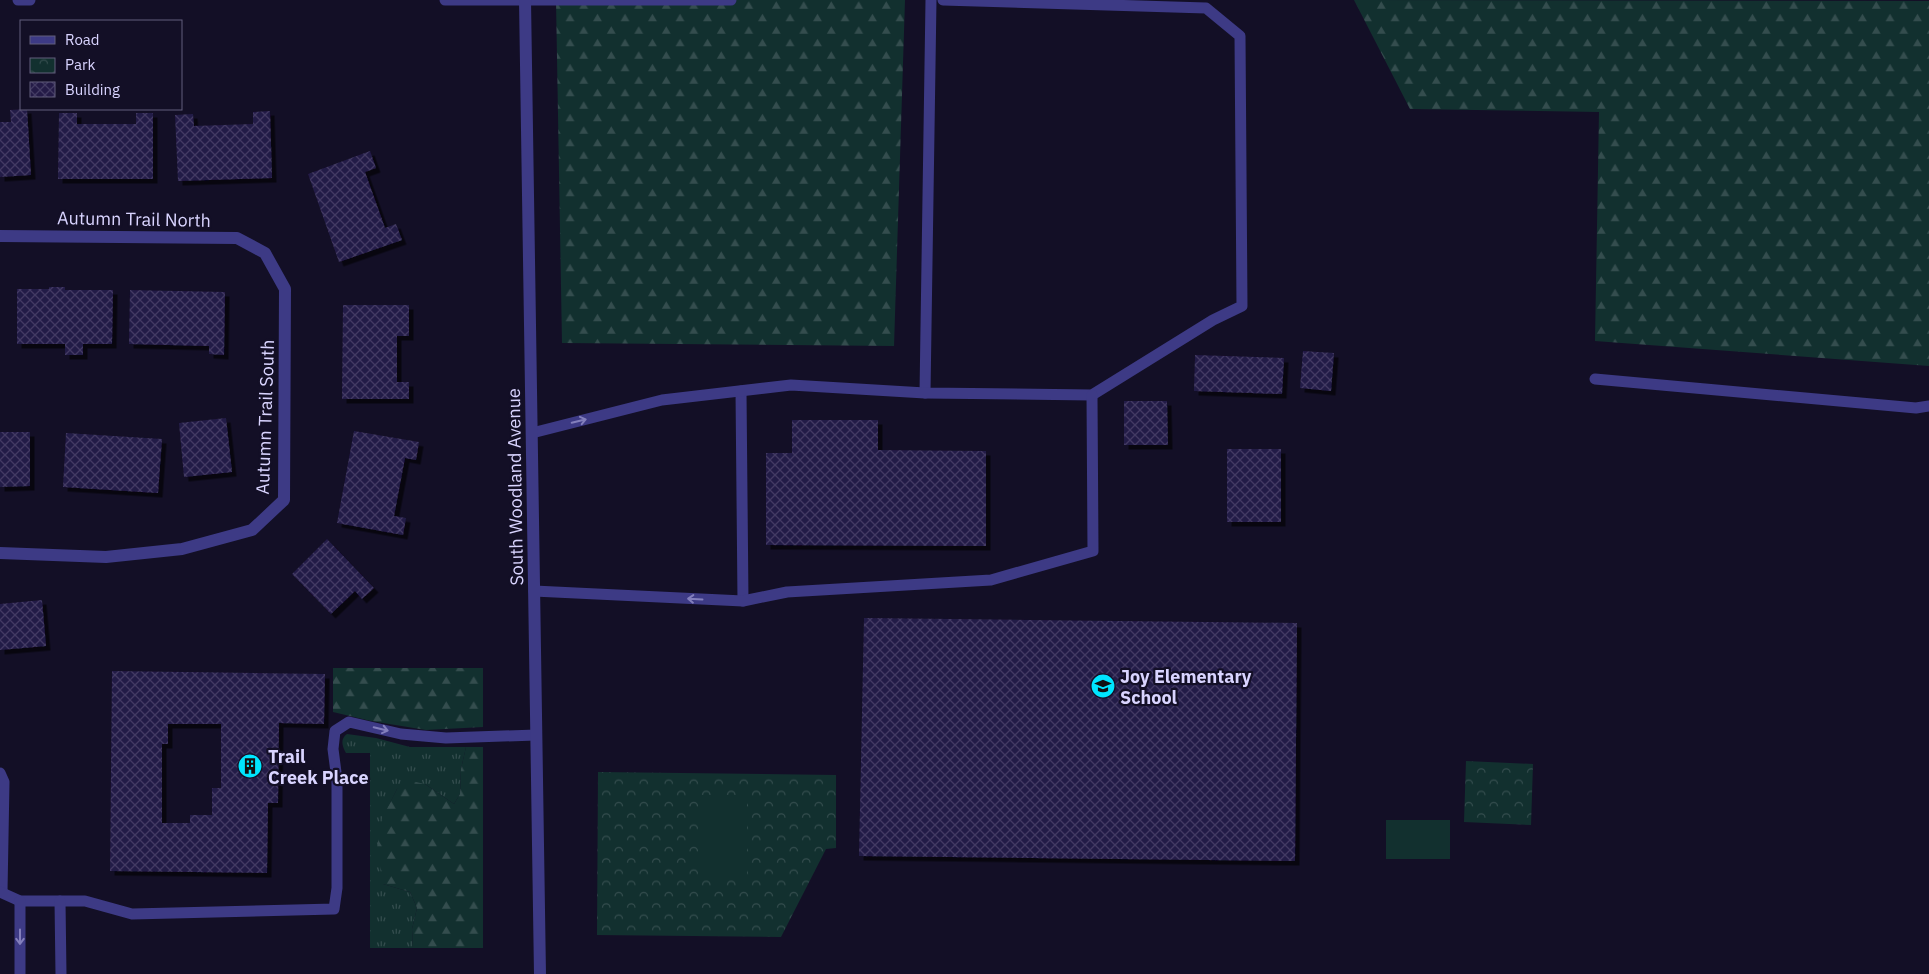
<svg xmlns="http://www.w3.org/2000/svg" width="1929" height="974" viewBox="0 0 1929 974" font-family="'IBM Plex Sans',sans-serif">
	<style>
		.grass { fill: url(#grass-tufts) }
		.forest { fill: url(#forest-firs) }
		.park { fill: url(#park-crowns) }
		.pitch { fill: #12302f }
		.building { fill: url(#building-cross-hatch); fill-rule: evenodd; filter: url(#shadow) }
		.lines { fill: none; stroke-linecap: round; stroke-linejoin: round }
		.service { stroke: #3d3a85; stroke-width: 11 }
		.minor { stroke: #3d3a85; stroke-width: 12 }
		.tertiary { stroke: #3d3a85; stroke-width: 12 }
		.oneway { stroke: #837fbc }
		.labels { text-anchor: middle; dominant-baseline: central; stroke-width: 4.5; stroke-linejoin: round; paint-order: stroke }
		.street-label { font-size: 18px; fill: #d9d4ff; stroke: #130f26 }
		.poi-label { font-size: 18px; font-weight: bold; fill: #d9d4ff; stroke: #130f26; text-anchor: start }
	</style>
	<defs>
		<pattern id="grass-tufts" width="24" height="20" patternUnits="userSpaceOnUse" patternTransform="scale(1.25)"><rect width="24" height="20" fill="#12302f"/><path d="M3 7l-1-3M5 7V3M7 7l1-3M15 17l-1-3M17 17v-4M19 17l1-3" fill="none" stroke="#344d4e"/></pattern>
		<pattern id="forest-firs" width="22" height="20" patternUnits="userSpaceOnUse" patternTransform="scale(1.25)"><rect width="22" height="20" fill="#12302f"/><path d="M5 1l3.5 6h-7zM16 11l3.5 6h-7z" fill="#344d4e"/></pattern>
		<pattern id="park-crowns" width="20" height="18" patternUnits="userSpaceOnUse" patternTransform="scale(1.25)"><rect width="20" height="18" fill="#12302f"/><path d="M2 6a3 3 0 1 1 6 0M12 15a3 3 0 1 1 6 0" fill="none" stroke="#344d4e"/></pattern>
		<pattern id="building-cross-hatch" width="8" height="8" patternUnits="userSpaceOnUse" patternTransform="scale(1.25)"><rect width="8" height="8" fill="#241b47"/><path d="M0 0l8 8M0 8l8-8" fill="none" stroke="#433b63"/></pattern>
		<filter id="shadow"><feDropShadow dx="4.5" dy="4.5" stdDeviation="0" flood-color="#0009"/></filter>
	</defs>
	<rect width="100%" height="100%" fill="#130f26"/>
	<path class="grass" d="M 347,734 L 376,738 L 410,747 L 466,747 L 461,769 L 460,794 L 454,804 L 425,784 L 397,789 L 390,803 L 383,884 L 410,892 L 417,908 L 412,929 L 413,948 L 370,948 L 370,753 L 346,753 C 342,746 340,739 347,734 Z"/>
	<g class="forest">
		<path d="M 556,0 L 905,0 L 894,346 L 562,343 Z"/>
		<path d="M 1354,0 L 1929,1 L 1929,366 L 1595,341 L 1599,112 L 1410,109 Z"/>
		<path d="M 333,668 L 483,668 L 483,727 L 426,730 L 371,721 L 333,712 Z"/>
		<path d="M 466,747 L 483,747 L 483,948 L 413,948 L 412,929 L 417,908 L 410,892 L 383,884 L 377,848 L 382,818 L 397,789 L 411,781 L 425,784 L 454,804 L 460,794 L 461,769 Z"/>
	</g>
	<g class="park">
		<path d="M 1466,761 L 1533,764 L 1531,825 L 1464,822 Z"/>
		<path d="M 598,772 L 836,775 L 836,848 L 826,849 L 781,937 L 597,935 Z"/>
	</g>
	<g class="pitch">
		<rect x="698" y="795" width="49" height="85"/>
		<rect x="1386" y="820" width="64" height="39"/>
	</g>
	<g class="building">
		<path d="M 27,109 L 31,175 L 0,177 L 0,122 L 11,122 L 10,110 Z"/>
		<path d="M 270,111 L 272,178 L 178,181 L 175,115 L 193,114 L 194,126 L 253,124 L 253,112 Z"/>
		<path d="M 59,113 L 77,113 L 77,124 L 136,124 L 136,113 L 153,113 L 153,179 L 58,179 Z"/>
		<path d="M 370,151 L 376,168 L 365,172 L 385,228 L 396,224 L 402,240 L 339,262 L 308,174 Z"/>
		<path d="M 49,287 L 65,287 L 65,290 L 113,290 L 112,344 L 83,344 L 83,355 L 65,355 L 65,344 L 17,344 L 17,289 L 49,289 Z"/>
		<path d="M 130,290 L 225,292 L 224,355 L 209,354 L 209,346 L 129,344 Z"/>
		<path d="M 343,305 L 409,305 L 409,336 L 397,336 L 397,382 L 409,382 L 409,399 L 342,399 Z"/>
		<path d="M 1303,351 L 1334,353 L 1331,391 L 1300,388 Z"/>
		<path d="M 1195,355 L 1284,358 L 1282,394 L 1194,391 Z"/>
		<path d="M 1124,401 L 1167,401 L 1168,445 L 1124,445 Z"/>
		<path d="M 226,418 L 232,472 L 184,477 L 179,423 Z"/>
		<path d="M 792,420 L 878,420 L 878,450 L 986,451 L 986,546 L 766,545 L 766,453 L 792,453 Z"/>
		<path d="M 354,431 L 419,442 L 416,460 L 405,458 L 394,516 L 406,518 L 403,535 L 337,523 Z"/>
		<path d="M 0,432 L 30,432 L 30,486 L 0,487 Z"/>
		<path d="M 66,433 L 162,439 L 158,493 L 63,487 Z"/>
		<rect x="1227" y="449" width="54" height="73"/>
		<path d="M 327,539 L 374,588 L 362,599 L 355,591 L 331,614 L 292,574 Z"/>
		<path d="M 42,600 L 46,646 L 0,650 L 0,604 Z"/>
		<path d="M 864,618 L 1297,623 L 1295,861 L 859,856 Z"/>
		<path d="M 112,671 L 325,674 L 324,724 L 279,723 L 278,803 L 268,803 L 267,873 L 110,871 ZM 168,724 L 221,724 L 221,788 L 212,788 L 212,815 L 190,815 L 190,823 L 162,823 L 162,744 L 168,744 Z"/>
	</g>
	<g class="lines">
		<g class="service">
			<path d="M 18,0 L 30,0"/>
			<path d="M 445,0 L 731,0"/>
			<path d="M 1595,379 L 1916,408 L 1929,406"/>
			<path d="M 741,391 L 743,601"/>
			<path d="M 925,393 L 931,0"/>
			<path d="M 532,433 L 662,400 L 791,385 L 925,393 L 1092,395 L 1213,320 L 1242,306 L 1240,36 L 1206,8 L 943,0"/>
			<path d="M 534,591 L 743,601 L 787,592 L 991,580 L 1093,551 L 1092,395"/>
			<path d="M 0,773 L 4,782 L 2,892"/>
			<path d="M 0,892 L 20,901 L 85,901 L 132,914 L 334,909 L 337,888 L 337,780 L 333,749 L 335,731 L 349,722 L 401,734 L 446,738 L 536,735"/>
			<path d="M 60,901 L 61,974"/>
			<path d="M 20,974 L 20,901"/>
		</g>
		<path class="minor" d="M 0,236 L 237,238 L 265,253 L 285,289 L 284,500 L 252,530 L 182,549 L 106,557 L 0,553"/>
		<path class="tertiary" d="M 525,0 L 540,974"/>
	</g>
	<defs><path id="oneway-shaft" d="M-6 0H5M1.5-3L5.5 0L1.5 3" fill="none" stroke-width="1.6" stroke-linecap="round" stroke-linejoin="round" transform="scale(1.25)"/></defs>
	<g class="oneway">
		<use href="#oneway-shaft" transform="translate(579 421) rotate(-14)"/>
		<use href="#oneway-shaft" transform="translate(695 599) rotate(-177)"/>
		<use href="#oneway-shaft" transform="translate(381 729) rotate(13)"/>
		<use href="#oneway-shaft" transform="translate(20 937) rotate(90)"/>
	</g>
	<defs>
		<symbol id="school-disc" viewBox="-11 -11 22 22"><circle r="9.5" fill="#00e5ff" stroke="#130f26"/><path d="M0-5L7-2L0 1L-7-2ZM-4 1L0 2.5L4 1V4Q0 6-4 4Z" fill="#111"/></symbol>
		<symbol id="building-disc" viewBox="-11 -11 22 22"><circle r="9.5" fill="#00e5ff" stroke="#130f26"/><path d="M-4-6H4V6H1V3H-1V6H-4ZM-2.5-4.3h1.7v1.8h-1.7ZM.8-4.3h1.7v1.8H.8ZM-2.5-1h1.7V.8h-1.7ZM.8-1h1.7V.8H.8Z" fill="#111"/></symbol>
	</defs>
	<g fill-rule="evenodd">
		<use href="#school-disc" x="1089" y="672" width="28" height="28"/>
		<use href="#building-disc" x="236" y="752" width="28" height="28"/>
	</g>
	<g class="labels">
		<g class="street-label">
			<text transform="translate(134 219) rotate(1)">Autumn Trail North</text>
			<text transform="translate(265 417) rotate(-88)">Autumn Trail South</text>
			<text transform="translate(515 487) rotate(-91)">South Woodland Avenue</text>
		</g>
		<g class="poi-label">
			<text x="1120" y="676">Joy Elementary<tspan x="1120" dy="21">School</tspan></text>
			<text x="268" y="756">Trail<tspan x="268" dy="21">Creek Place</tspan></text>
		</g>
	</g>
	<rect x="20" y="20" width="162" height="90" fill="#130f26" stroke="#625e7d"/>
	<rect x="30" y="36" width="25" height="8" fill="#3d3a85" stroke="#625e7d"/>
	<text x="65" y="45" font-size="15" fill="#d9d4ff">Road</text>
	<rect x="30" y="58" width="25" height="15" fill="url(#park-crowns)" stroke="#625e7d"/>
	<text x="65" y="70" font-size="15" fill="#d9d4ff">Park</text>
	<rect x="30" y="82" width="25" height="15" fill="url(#building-cross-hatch)" stroke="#625e7d"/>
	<text x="65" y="95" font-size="15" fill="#d9d4ff">Building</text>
</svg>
